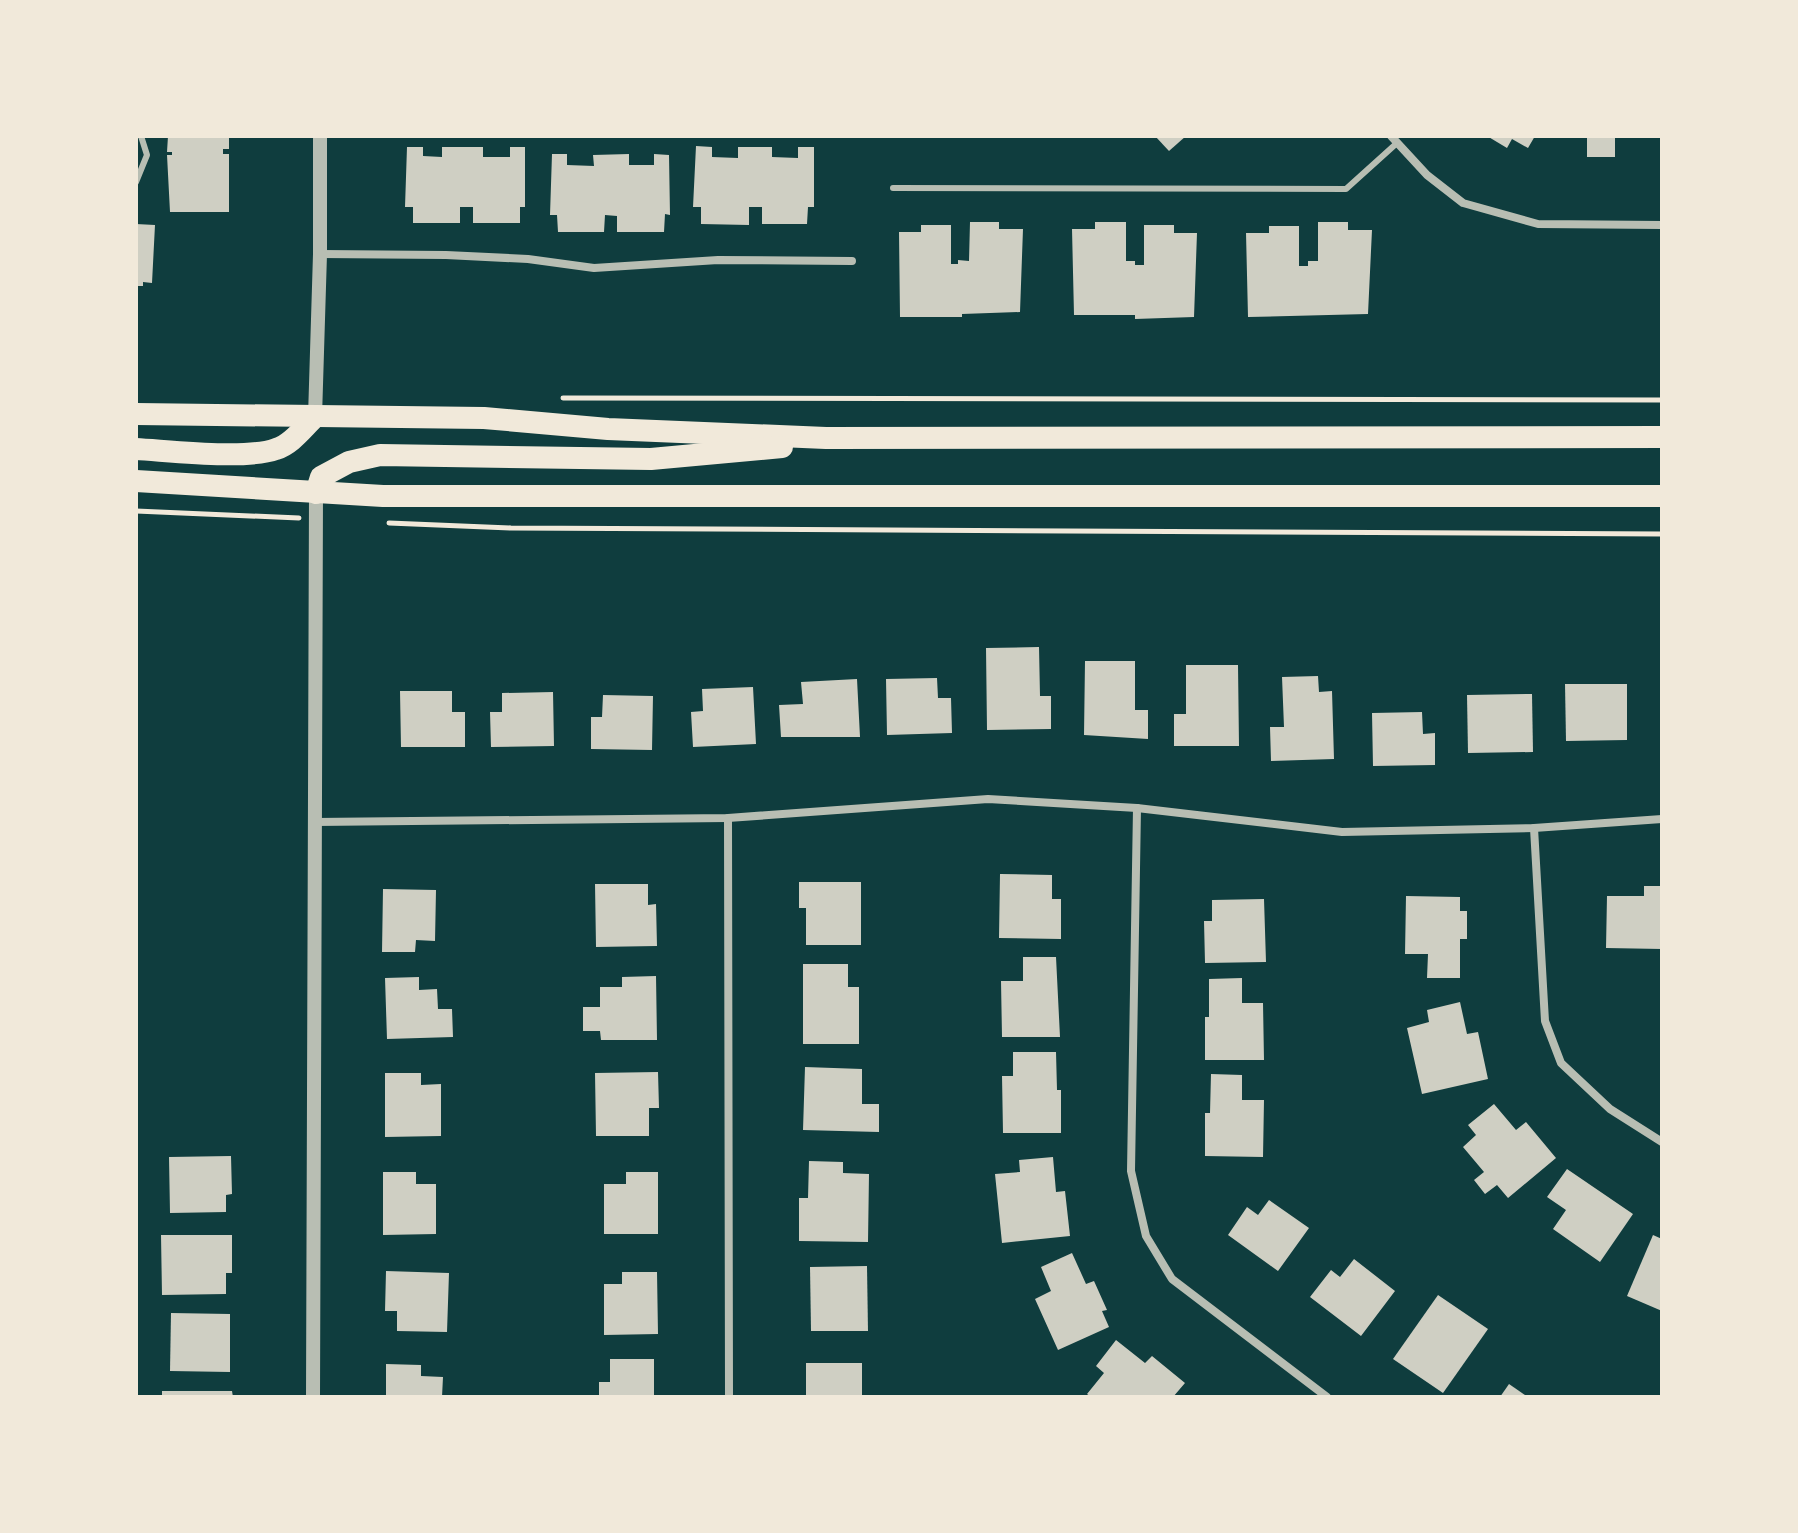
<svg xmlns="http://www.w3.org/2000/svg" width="1798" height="1533" viewBox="0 0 1798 1533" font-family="'DejaVu Sans',sans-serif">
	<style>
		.building { fill: #cfcfc3 }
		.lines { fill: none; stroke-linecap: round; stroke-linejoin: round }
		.path { stroke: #f1e9da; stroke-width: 5 }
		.service { stroke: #b8beb3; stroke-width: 6 }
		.minor { stroke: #b8beb3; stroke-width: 8 }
		.tertiary { stroke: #b8beb3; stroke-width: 14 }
		.trunk { stroke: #f1e9da; stroke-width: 22 }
	</style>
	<rect width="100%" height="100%" fill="#0f3d3e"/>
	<g class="building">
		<path d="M 168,136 L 229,136 L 229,149 L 223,149 L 223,154 L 229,154 L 229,212 L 170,212 L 167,155 L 172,155 L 172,152 L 167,152 Z"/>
		<path d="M 1155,136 L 1186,136 L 1169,151 Z"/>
		<path d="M 1487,136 L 1535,136 L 1528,148 L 1512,139 L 1507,148 Z"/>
		<rect x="1587" y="136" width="28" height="21"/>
		<path d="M 696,146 L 712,147 L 712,157 L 738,158 L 738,147 L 772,147 L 772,157 L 798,158 L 798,147 L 814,147 L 814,207 L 808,207 L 807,224 L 762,224 L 762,207 L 749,207 L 749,225 L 701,224 L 701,207 L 693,207 Z"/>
		<path d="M 407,147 L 423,147 L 423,156 L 442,157 L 442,147 L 483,147 L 483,157 L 510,157 L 510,147 L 525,147 L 525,207 L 520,207 L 520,223 L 473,223 L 473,207 L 460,207 L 460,223 L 413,223 L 413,207 L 405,207 Z"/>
		<path d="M 552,154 L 567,154 L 567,165 L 594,166 L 593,155 L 629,154 L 629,165 L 654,165 L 654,154 L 669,155 L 670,215 L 665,214 L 664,232 L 617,232 L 617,216 L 605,215 L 604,232 L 558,232 L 557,215 L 550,215 Z"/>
		<path d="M 970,222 L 999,222 L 999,229 L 1023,229 L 1020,312 L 962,314 L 962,317 L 900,317 L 899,232 L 921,232 L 921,225 L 951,225 L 951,264 L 958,264 L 958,260 L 969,261 Z"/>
		<path d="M 1095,222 L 1126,222 L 1126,261 L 1135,261 L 1135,265 L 1144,265 L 1144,225 L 1174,225 L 1174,233 L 1197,233 L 1194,317 L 1135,319 L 1135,315 L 1074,315 L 1072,229 L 1095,229 Z"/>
		<path d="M 1318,222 L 1348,222 L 1348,230 L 1372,230 L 1368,314 L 1248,317 L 1246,233 L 1269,233 L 1269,226 L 1299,226 L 1299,266 L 1308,266 L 1308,261 L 1318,261 Z"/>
		<path d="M 136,224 L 155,225 L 152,283 L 143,282 L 143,286 L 136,286 Z"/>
		<path d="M 1039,647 L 1040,696 L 1051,696 L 1051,729 L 987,730 L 986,648 Z"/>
		<path d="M 1085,661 L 1135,661 L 1135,710 L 1148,710 L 1148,739 L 1084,735 Z"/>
		<path d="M 1186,665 L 1238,665 L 1239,746 L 1174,746 L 1174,714 L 1186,714 Z"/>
		<path d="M 1318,676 L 1319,692 L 1332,691 L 1334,759 L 1271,761 L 1270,727 L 1284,727 L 1282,677 Z"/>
		<path d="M 937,678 L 938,698 L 951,698 L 952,733 L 887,735 L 886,679 Z"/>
		<path d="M 857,679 L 860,737 L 781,737 L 779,705 L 803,704 L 801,682 Z"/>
		<path d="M 1565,684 L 1627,684 L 1627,740 L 1566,741 Z"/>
		<path d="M 753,687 L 756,744 L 693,747 L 691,712 L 703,711 L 702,689 Z"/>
		<path d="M 400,691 L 452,691 L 452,712 L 465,712 L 465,747 L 401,747 Z"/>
		<path d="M 553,692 L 554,746 L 491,747 L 490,712 L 502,712 L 502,693 Z"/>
		<path d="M 1532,694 L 1533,752 L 1468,753 L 1467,695 Z"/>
		<path d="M 603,695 L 653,696 L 652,750 L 591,749 L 591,717 L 602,717 Z"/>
		<path d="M 1422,712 L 1423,734 L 1435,733 L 1435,765 L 1373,766 L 1372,713 Z"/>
		<path d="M 1000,874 L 1052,875 L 1052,899 L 1061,899 L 1061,939 L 999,938 Z"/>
		<path d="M 799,882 L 861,882 L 861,945 L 806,945 L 806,908 L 799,908 Z"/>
		<path d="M 595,884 L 648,884 L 648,905 L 656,904 L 657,946 L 596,947 Z"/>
		<path d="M 1644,886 L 1662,886 L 1662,949 L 1606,948 L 1607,896 L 1644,896 Z"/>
		<path d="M 383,889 L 436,890 L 435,941 L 416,940 L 415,952 L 382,952 Z"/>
		<path d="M 1406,896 L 1460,897 L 1460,911 L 1467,911 L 1467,939 L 1460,939 L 1460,978 L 1427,978 L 1428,954 L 1405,954 Z"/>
		<path d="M 1264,899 L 1266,962 L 1205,963 L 1204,921 L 1212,921 L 1212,900 Z"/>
		<path d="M 1023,957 L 1056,957 L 1060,1037 L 1002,1037 L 1001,981 L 1023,981 Z"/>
		<path d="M 803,964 L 848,964 L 848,987 L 859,987 L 859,1044 L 803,1044 Z"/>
		<path d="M 656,976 L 657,1040 L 601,1040 L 600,1031 L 583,1031 L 583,1007 L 600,1007 L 600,987 L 622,987 L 622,977 Z"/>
		<path d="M 419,977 L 419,990 L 437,989 L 438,1009 L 452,1009 L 453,1037 L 387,1039 L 385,978 Z"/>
		<path d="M 1242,978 L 1242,1003 L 1263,1003 L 1264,1060 L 1205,1060 L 1205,1017 L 1209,1017 L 1209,979 Z"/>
		<path d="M 1460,1002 L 1467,1034 L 1478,1032 L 1488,1079 L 1422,1094 L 1407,1028 L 1429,1022 L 1427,1010 Z"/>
		<path d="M 1013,1052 L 1056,1052 L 1057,1090 L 1061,1090 L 1061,1133 L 1003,1133 L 1002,1076 L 1013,1076 Z"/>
		<path d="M 805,1067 L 862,1069 L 862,1104 L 879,1104 L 879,1132 L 803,1130 Z"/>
		<path d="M 658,1072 L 659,1108 L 649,1108 L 649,1136 L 596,1136 L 595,1073 Z"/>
		<path d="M 385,1073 L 421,1073 L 421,1085 L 441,1084 L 441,1136 L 385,1137 Z"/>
		<path d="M 1211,1074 L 1242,1075 L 1242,1100 L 1264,1100 L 1263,1157 L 1205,1156 L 1205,1113 L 1210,1113 Z"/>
		<path d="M 1494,1104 L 1516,1130 L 1526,1122 L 1556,1158 L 1508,1198 L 1497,1185 L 1485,1194 L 1474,1180 L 1484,1172 L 1463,1147 L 1476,1135 L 1468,1125 Z"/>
		<path d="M 231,1156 L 232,1194 L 226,1195 L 226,1212 L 170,1213 L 169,1157 Z"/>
		<path d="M 1053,1157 L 1056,1192 L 1065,1191 L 1070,1236 L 1002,1243 L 995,1174 L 1020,1172 L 1019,1160 Z"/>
		<path d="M 809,1161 L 843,1162 L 843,1173 L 869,1174 L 868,1242 L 799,1241 L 799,1198 L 808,1198 Z"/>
		<path d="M 1567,1169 L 1633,1214 L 1600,1262 L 1553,1229 L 1566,1210 L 1547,1197 Z"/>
		<path d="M 383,1172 L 416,1172 L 416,1184 L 436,1184 L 436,1234 L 383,1235 Z"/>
		<path d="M 626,1172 L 658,1172 L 658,1234 L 604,1234 L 604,1184 L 626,1184 Z"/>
		<path d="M 1269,1200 L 1309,1228 L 1278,1271 L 1228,1235 L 1247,1207 L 1258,1215 Z"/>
		<path d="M 161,1235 L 232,1235 L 232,1273 L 226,1273 L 226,1294 L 162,1295 Z"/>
		<path d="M 1653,1235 L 1662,1239 L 1662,1311 L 1627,1296 Z"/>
		<path d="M 1072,1253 L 1086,1284 L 1094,1281 L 1107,1310 L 1102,1311 L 1109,1327 L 1058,1350 L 1035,1299 L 1051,1291 L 1041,1267 Z"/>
		<path d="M 1354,1259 L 1395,1291 L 1361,1336 L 1310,1297 L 1331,1270 L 1340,1277 Z"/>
		<path d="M 867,1266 L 868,1331 L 811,1331 L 810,1267 Z"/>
		<path d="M 386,1271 L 449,1273 L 447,1332 L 397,1331 L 397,1311 L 385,1311 Z"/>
		<path d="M 622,1272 L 657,1272 L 658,1334 L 604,1335 L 604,1284 L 622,1284 Z"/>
		<path d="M 1438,1295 L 1488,1329 L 1443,1393 L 1393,1359 Z"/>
		<path d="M 171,1313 L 230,1314 L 230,1372 L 170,1371 Z"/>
		<path d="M 1116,1340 L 1145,1363 L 1152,1356 L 1185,1383 L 1173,1397 L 1091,1397 L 1087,1394 L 1104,1373 L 1096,1366 Z"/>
		<path d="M 610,1359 L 654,1359 L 654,1397 L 599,1397 L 599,1382 L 610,1382 Z"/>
		<rect x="806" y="1363" width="56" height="34"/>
		<path d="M 386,1364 L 421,1365 L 421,1376 L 443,1377 L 442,1397 L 386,1397 Z"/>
		<path d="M 1509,1384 L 1528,1397 L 1500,1397 Z"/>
		<path d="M 162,1391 L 232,1391 L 233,1397 L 162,1397 Z"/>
	</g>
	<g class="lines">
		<g class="path">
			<path d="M 563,398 L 1662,400"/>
			<path d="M 136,511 L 299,518"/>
			<path d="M 389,523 L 511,528 L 1662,534"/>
		</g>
		<g class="service">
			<path d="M 136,182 L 147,155 L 141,136"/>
			<path d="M 893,188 L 1346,189 L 1397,143"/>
		</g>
		<g class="minor">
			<path d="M 1391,136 L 1427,175 L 1463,203 L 1538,224 L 1662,225"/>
			<path d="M 320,254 L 446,255 L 528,259 L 594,268 L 718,260 L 852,261"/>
			<path d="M 1137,808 L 1131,1171 L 1146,1236 L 1172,1279 L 1327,1397"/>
			<path d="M 728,818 L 729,1397"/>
			<path d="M 315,822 L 728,818 L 988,799 L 1137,808 L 1342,832 L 1534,828 L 1662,819"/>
			<path d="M 1534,828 L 1545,1021 L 1561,1063 L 1610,1109 L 1662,1142"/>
		</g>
		<g class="tertiary">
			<path d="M 315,417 L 320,254 L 320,136"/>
			<path d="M 313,1397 L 316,493"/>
		</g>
		<g class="trunk">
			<path d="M 136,414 L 484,418 L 608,429 L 826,438 L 1662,437"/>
			<path d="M 136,449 C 171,451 246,460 276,449 C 292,444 303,428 315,417"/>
			<path d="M 136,481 L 383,496 L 1662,496"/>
			<path d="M 316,493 L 321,477 L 349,462 L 380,455 L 651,459 L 782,447"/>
		</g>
	</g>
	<rect width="1798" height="1533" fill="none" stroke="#f1e9da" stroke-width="276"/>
</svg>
